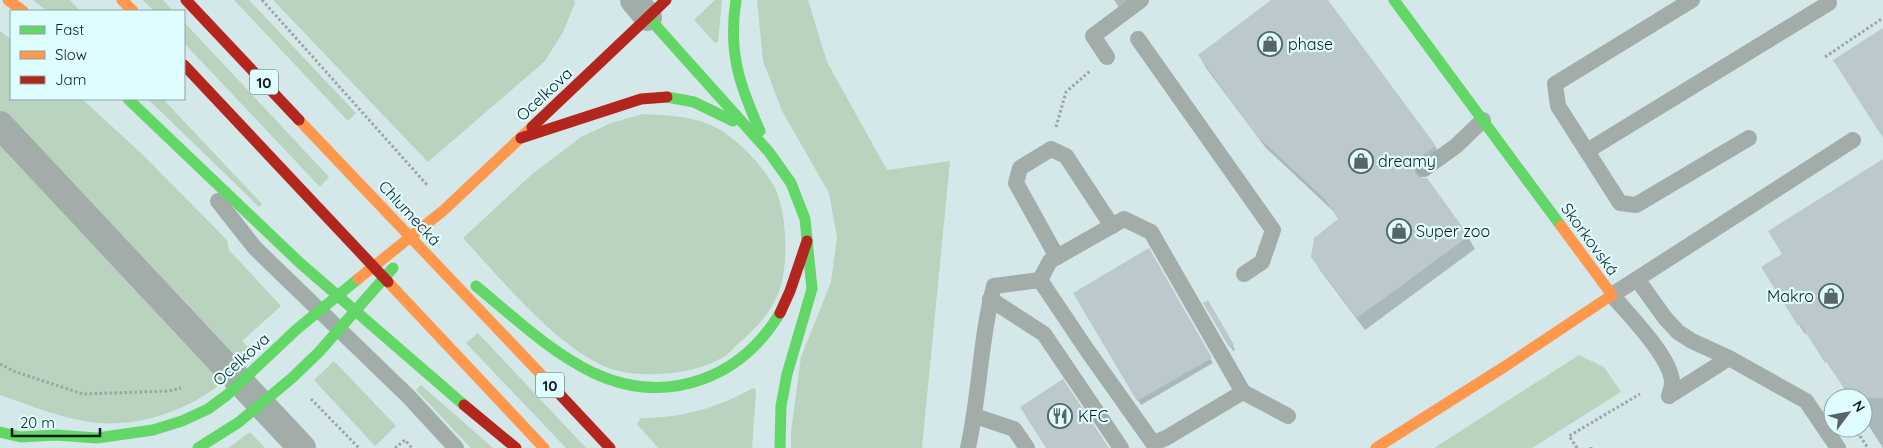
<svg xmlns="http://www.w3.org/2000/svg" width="1883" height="448" viewBox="0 0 1883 448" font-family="Quicksand,sans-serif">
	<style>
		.grass { fill: #b9d3be }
		.shadow { fill: #0003 }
		.building { fill: #bbc9cd }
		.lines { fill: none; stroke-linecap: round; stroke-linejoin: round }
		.path { stroke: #99a6a3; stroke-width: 3; stroke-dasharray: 2.5 2.5; stroke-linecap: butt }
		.lane { stroke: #a2adaa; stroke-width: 16 }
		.street { stroke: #a2adaa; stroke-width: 28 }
		.fast { stroke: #63d668; stroke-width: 11 }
		.slow { stroke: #ff974d; stroke-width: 11 }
		.jam { stroke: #b3261e; stroke-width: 11 }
		.labels { text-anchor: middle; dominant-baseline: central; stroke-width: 4.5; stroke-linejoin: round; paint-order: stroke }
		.shield { fill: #dffcfe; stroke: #506263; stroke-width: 1 }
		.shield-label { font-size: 15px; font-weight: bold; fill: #122021 }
		.poi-label { font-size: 16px; fill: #122021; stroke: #dffcfe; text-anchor: start }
		.street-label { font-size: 16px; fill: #122021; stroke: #dffcfe }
	</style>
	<rect width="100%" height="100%" fill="#d4e8ea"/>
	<g class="grass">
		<path d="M 33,0 L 70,0 L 80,11 L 47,11 Z"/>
		<path d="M 143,0 L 163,0 L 173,11 L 154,11 Z"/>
		<path d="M 234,0 L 249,0 L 356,113 L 348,121 Z"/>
		<path d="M 273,0 L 574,0 L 575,3 L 563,32 L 545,61 L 428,162 Z"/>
		<path d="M 715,0 L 722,0 L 718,42 L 715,43 L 694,20 Z"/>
		<path d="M 757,0 L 808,0 L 827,62 L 887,170 L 950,161 L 922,448 L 791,448 L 791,432 L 801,357 L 831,282 L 837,237 L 829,193 L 782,111 L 763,61 Z"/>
		<path d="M 184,22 L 329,177 L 320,187 L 184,43 Z"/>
		<path d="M 0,31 L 11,39 L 11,99 L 82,99 L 142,154 L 227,240 L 229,250 L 281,306 L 242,341 L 255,355 C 241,367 227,381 211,391 C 179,413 137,426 99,423 C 65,420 32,406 0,395 Z"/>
		<path d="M 148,99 L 163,99 L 262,204 L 259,207 Z"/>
		<path d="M 643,114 C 665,115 686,116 706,123 C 732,132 764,166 776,190 C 787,215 789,268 778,294 C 769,315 756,328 739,343 C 734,347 730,353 725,356 C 697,374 647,379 615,370 C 563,355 500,278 463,238 L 531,175 L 581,137 L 611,123 Z"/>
		<path d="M 478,333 L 586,448 L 566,448 L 466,343 Z"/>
		<path d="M 1579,355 L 1604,367 L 1621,392 L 1532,448 L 1434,448 Z"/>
		<path d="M 334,361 L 396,426 L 375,446 L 314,380 Z"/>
		<path d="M 421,385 L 493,448 L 471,448 L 416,390 Z"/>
		<path d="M 753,388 L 756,390 L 752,448 L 658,448 L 637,424 L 641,418 C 682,418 717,408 753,388 Z"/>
		<path d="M 250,432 L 265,448 L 228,448 Z"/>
	</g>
	<g class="shadow">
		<path d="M 1114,0 L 1142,0 L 1124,15 Z"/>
		<path d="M 1273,0 L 1327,0 L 1435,146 L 1442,159 L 1421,174 L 1422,179 L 1468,237 L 1475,249 L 1365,330 L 1320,270 L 1312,257 L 1339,220 L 1334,212 L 1266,148 L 1206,68 L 1199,55 Z"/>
		<path d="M 1883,160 L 1883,448 L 1863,417 L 1863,398 L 1851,398 L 1807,333 L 1805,334 L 1768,276 Z"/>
		<path d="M 1148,250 L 1213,363 L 1141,405 L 1074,293 Z"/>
		<path d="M 1208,302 L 1235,350 L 1233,351 L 1205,303 Z"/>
	</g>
	<g class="building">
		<path d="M 1271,0 L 1328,0 L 1436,146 L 1414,161 L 1416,163 L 1414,170 L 1419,178 L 1427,178 L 1469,236 L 1357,318 L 1311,257 L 1314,238 L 1338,219 L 1325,199 L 1257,136 L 1198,55 Z"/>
		<path d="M 1883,28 L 1883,138 L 1833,60 Z"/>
		<path d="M 1883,159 L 1883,398 L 1850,398 L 1827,361 L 1825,363 L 1801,325 L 1798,326 L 1761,267 L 1782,254 L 1768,231 Z"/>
		<path d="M 1149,248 L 1212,358 L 1137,401 L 1073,293 Z"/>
		<path d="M 1208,300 L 1234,345 L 1229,347 L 1203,303 Z"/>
		<path d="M 1063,379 L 1109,448 L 1046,448 L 1020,407 Z"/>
	</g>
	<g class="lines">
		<g class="path">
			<path d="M 262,0 L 428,186"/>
			<path d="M 1825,57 L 1883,18"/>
			<path d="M 1056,127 L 1066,92 L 1090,71"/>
			<path d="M 0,364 L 16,372 L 83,394 L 169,391 L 181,388"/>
			<path d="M 311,399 L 359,448"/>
			<path d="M 1860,436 L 1868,448"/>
			<path d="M 1591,447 L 1591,448"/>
			<path d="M 395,448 L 405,440 L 412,448"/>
			<path d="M 1577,448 L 1569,436 L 1640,394"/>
		</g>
		<g class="lane">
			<path d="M 1692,0 L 1555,84 L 1558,106 L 1620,203 L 1636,205 L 1749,138"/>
			<path d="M 1138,39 L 1273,230 L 1262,262 L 1244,274"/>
			<path d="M 1107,57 L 1093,36 L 1141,0"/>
			<path d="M 1587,151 L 1829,3 L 1827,0"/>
			<path d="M 1424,169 L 1456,146 L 1483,120"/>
			<path d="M 218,201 L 255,248 L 409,397 L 456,448"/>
			<path d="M 1057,257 L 1016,183 L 1020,168 L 1051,149 L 1066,156 L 1112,226"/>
			<path d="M 1637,279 L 1665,318 L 1678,332 L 1692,341 L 1729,358 L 1806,401 L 1838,448"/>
			<path d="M 1040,280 L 1050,261 L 1124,219 L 1151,232 L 1243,392"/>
			<path d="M 990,299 L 1044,334 L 1121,448"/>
			<path d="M 1669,396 C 1670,391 1673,385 1672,381 C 1670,356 1628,314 1612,295 L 1853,140"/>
			<path d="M 1669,396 L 1729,358"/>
			<path d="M 975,416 L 1014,429 L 1027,448"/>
			<path d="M 968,448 C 980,394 980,339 994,286 L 1040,280 L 1087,350 L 1153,443 L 1166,438 L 1243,392 L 1288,416"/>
		</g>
		<g class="street">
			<path d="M 634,0 L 648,17"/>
			<path d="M 0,125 L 302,448"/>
		</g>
		<g class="fast">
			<path d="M 736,0 C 728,52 739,84 760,131"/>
			<path d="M 1394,0 L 1561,226"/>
			<path d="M 648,17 L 769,152 L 791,183 L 805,219 L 812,289 L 787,374 L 781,406 L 780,448"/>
			<path d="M 667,97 L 694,102 L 733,121"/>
			<path d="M 128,99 L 300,263 L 464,405"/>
			<path d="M 476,286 C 542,340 610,413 703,379 C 736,367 762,343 780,313"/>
			<path d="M 0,432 L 21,437 L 56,435 L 97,438 L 153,430 L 182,421 L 208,409 L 227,395 L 297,329 L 358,279"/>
			<path d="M 198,448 L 239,422 L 292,378 L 319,352 L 393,268"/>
		</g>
		<g class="slow">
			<path d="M 8,0 L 23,11"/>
			<path d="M 122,0 L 133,11"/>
			<path d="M 299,120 L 551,385"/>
			<path d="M 358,279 L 444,210 L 532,127"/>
			<path d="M 388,282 L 544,448"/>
			<path d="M 1376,448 L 1504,367 L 1612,295 L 1561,226"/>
		</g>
		<g class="jam">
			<path d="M 186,0 L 299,120"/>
			<path d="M 184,65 L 388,282"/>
			<path d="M 532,127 L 666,0"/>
			<path d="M 521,138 L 641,99 L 667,97"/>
			<path d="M 780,313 L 790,291 L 807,241"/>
			<path d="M 551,385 L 610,448"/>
			<path d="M 464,405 L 516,448"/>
		</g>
	</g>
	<defs>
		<symbol id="shop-ring" viewBox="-11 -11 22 22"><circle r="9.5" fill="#dffcfe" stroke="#566667" stroke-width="1.5"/><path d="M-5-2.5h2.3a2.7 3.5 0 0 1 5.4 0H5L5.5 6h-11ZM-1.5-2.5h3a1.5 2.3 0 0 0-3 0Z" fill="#566667"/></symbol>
		<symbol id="restaurant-ring" viewBox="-11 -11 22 22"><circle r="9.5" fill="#dffcfe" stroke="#566667" stroke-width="1.5"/><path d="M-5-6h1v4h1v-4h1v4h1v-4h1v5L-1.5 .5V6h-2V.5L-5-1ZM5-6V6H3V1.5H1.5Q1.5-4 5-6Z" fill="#566667"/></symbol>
	</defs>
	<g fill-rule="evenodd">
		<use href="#shop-ring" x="1256" y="30" width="28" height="28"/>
		<use href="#shop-ring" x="1347" y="147" width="28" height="28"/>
		<use href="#shop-ring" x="1385" y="217" width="28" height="28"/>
		<use href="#shop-ring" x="1817" y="282" width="28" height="28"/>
		<use href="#restaurant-ring" x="1046" y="402" width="28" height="28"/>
	</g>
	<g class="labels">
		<g class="shield">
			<rect x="250" y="69.5" width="28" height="25" rx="4"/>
			<rect x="536" y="372.5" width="28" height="25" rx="4"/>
		</g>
		<g class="shield-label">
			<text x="264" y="82">10</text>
			<text x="550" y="385">10</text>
		</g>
		<g class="poi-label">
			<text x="1288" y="44">phase</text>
			<text x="1378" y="161">dreamy</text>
			<text x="1416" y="231">Super zoo</text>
			<text x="1814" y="296" text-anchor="end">Makro</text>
			<text x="1078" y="416">KFC</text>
		</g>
		<g class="street-label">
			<text transform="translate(544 94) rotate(-43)">Ocelkova</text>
			<text transform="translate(410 213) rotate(47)">Chlumecká</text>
			<text transform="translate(1590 239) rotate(54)">Skorkovská</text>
			<text transform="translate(241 359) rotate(-42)">Ocelkova</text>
		</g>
	</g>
	<rect x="10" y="10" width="175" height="90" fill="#dffcfe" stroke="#8da4a6"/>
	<rect x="20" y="26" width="25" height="8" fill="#63d668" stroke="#8da4a6"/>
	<text x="55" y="35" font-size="15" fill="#122021">Fast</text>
	<rect x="20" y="51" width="25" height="8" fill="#ff974d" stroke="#8da4a6"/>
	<text x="55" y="60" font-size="15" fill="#122021">Slow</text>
	<rect x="20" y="76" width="25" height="8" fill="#b3261e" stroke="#8da4a6"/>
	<text x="55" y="85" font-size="15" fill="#122021">Jam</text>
	<g transform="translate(1848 413) rotate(58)"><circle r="24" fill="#dffcfe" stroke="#8da4a6"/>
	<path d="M0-4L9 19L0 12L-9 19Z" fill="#566667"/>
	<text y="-8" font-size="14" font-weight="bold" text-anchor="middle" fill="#122021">N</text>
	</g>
	<path d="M12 428v8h88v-8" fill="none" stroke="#122021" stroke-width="2.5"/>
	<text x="20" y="428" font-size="15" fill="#122021" stroke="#dffcfe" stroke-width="4" paint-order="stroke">20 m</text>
</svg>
